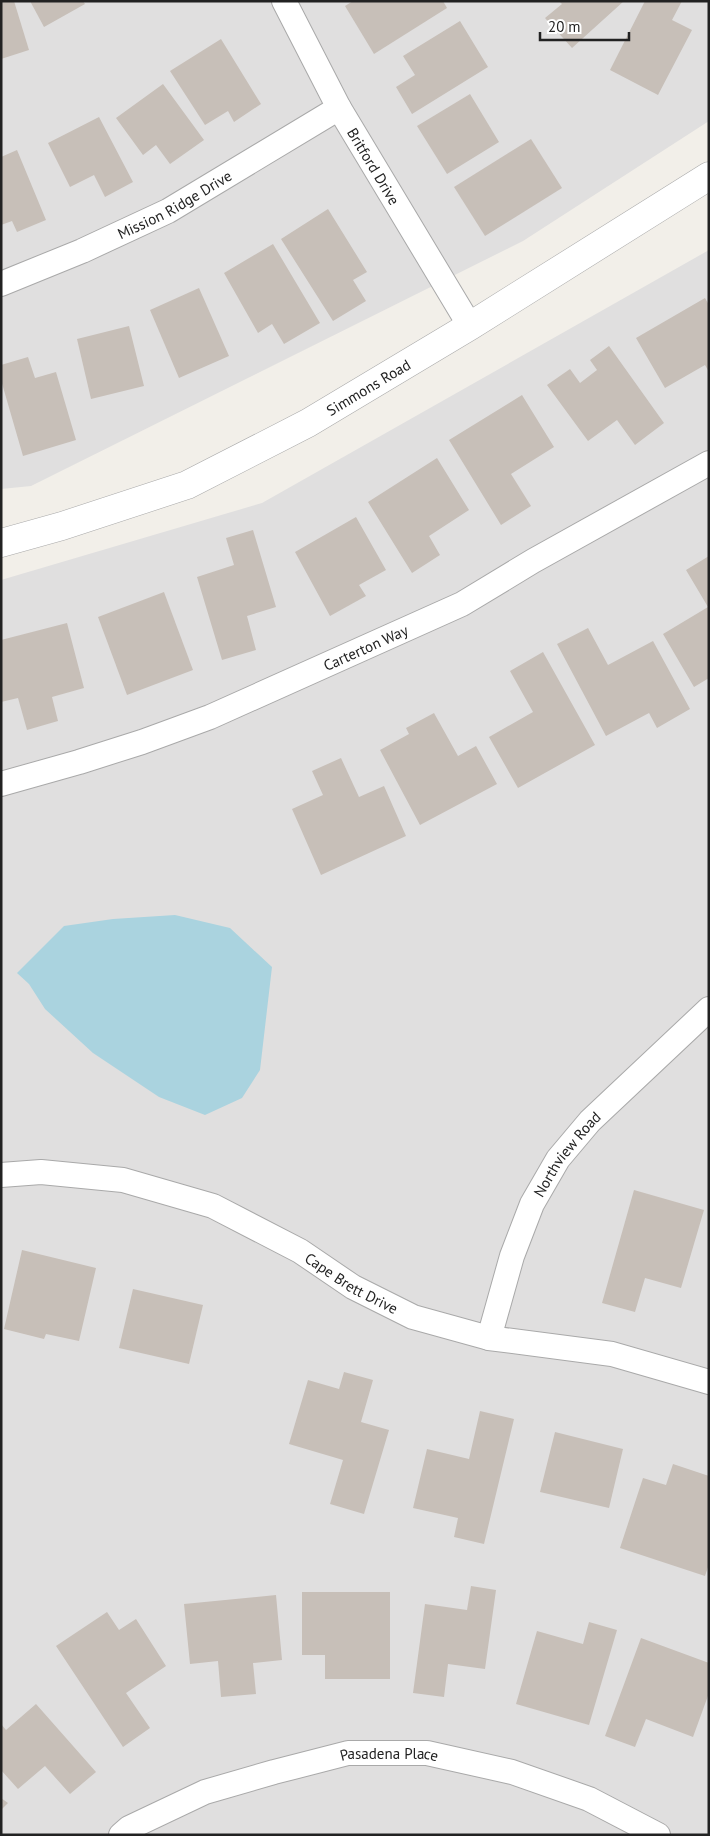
<svg xmlns="http://www.w3.org/2000/svg" width="710" height="1836" viewBox="0 0 710 1836" font-family="'PT Sans',sans-serif">
	<style>
		.residential { fill: #e0dfdf }
		.water { fill: #aad3df }
		.building { fill: #c7bfb8 }
		.lines { fill: none; stroke-linecap: round; stroke-linejoin: round }
		.minor-casing { stroke: #a9a9a9; stroke-width: 26 }
		.tertiary-casing { stroke: #a9a9a9; stroke-width: 29 }
		.minor { stroke: #fff; stroke-width: 24 }
		.tertiary { stroke: #fff; stroke-width: 28 }
		.labels { text-anchor: middle; dominant-baseline: central; stroke-width: 5; stroke-linejoin: round; paint-order: stroke }
		.street-label { font-size: 15px; fill: #222; stroke: #fff }
	</style>
	<rect width="100%" height="100%" fill="#f2efe9"/>
	<g class="residential">
		<path d="M 1,1 L 709,1 L 709,121 L 523,241 L 31,486 L 1,489 Z"/>
		<path d="M 709,250 L 709,1835 L 1,1835 L 1,580 L 262,503 Z"/>
	</g>
	<path class="water" d="M 175,915 L 230,928 L 272,967 L 260,1070 L 242,1098 L 205,1115 L 159,1097 L 93,1053 L 45,1009 L 29,984 L 17,973 L 64,926 L 113,919 Z"/>
	<g class="building">
		<path d="M 1,1 L 14,1 L 29,50 L 1,59 Z"/>
		<path d="M 30,1 L 83,1 L 85,4 L 44,27 Z"/>
		<path d="M 353,1 L 443,1 L 447,8 L 374,54 L 345,6 Z"/>
		<path d="M 559,1 L 624,1 L 572,48 L 545,18 L 562,4 Z"/>
		<path d="M 645,1 L 682,1 L 672,20 L 692,30 L 658,95 L 610,70 Z"/>
		<path d="M 460,21 L 488,67 L 412,114 L 396,87 L 415,75 L 403,56 Z"/>
		<path d="M 221,39 L 261,104 L 234,122 L 228,111 L 205,125 L 170,71 Z"/>
		<path d="M 163,84 L 204,140 L 170,164 L 156,145 L 143,155 L 116,118 Z"/>
		<path d="M 470,94 L 499,142 L 447,174 L 417,126 Z"/>
		<path d="M 99,117 L 133,182 L 105,197 L 94,175 L 70,187 L 48,143 Z"/>
		<path d="M 531,139 L 562,188 L 485,236 L 454,187 Z"/>
		<path d="M 17,150 L 46,220 L 17,232 L 12,221 L 1,225 L 1,157 Z"/>
		<path d="M 328,209 L 367,272 L 353,280 L 366,301 L 333,321 L 281,239 Z"/>
		<path d="M 273,244 L 320,323 L 284,344 L 272,324 L 258,333 L 224,273 Z"/>
		<path d="M 199,288 L 229,356 L 179,378 L 150,310 Z"/>
		<path d="M 705,298 L 709,305 L 709,372 L 705,365 L 665,388 L 636,338 Z"/>
		<path d="M 129,326 L 144,386 L 91,399 L 77,339 Z"/>
		<path d="M 609,346 L 664,423 L 635,445 L 617,420 L 588,441 L 547,385 L 570,369 L 580,383 L 597,370 L 590,360 Z"/>
		<path d="M 28,357 L 35,378 L 56,372 L 76,440 L 23,456 L 1,380 L 1,365 Z"/>
		<path d="M 522,395 L 554,447 L 511,474 L 531,506 L 501,525 L 449,440 Z"/>
		<path d="M 437,458 L 469,510 L 429,536 L 440,555 L 412,573 L 368,502 Z"/>
		<path d="M 356,517 L 386,570 L 359,585 L 366,596 L 330,616 L 295,552 Z"/>
		<path d="M 253,530 L 276,607 L 247,616 L 256,650 L 222,660 L 197,577 L 234,565 L 226,538 Z"/>
		<path d="M 709,556 L 709,678 L 694,687 L 663,634 L 708,607 L 686,570 Z"/>
		<path d="M 164,592 L 193,670 L 127,695 L 98,617 Z"/>
		<path d="M 67,623 L 84,688 L 52,697 L 58,721 L 27,730 L 18,698 L 1,702 L 1,640 Z"/>
		<path d="M 588,628 L 608,665 L 653,641 L 690,709 L 657,728 L 649,713 L 606,736 L 557,644 Z"/>
		<path d="M 543,652 L 595,745 L 518,788 L 489,737 L 533,712 L 510,671 Z"/>
		<path d="M 434,713 L 458,756 L 476,746 L 497,784 L 420,825 L 380,750 L 409,734 L 406,728 Z"/>
		<path d="M 341,758 L 359,797 L 384,786 L 406,836 L 321,875 L 292,809 L 323,795 L 312,771 Z"/>
		<path d="M 634,1190 L 704,1210 L 681,1288 L 645,1278 L 635,1312 L 602,1303 Z"/>
		<path d="M 22,1250 L 96,1268 L 79,1341 L 46,1334 L 44,1339 L 4,1329 Z"/>
		<path d="M 133,1289 L 203,1305 L 189,1364 L 119,1348 Z"/>
		<path d="M 344,1372 L 373,1380 L 361,1422 L 389,1430 L 364,1514 L 330,1504 L 343,1460 L 289,1444 L 308,1380 L 339,1389 Z"/>
		<path d="M 480,1411 L 514,1419 L 484,1544 L 454,1537 L 458,1518 L 413,1508 L 427,1449 L 469,1459 Z"/>
		<path d="M 555,1432 L 623,1449 L 609,1508 L 540,1492 Z"/>
		<path d="M 673,1464 L 709,1476 L 709,1564 L 705,1576 L 620,1548 L 643,1478 L 666,1485 Z"/>
		<path d="M 471,1586 L 496,1590 L 485,1669 L 448,1664 L 444,1697 L 413,1693 L 425,1604 L 467,1610 Z"/>
		<path d="M 302,1592 L 390,1592 L 390,1679 L 325,1679 L 325,1655 L 302,1655 Z"/>
		<path d="M 276,1595 L 282,1660 L 253,1663 L 256,1694 L 221,1697 L 218,1661 L 190,1664 L 184,1604 Z"/>
		<path d="M 107,1612 L 119,1630 L 136,1619 L 166,1666 L 126,1693 L 150,1728 L 123,1747 L 56,1646 Z"/>
		<path d="M 589,1622 L 617,1630 L 589,1725 L 516,1704 L 537,1631 L 583,1644 Z"/>
		<path d="M 641,1638 L 709,1663 L 709,1693 L 693,1737 L 646,1719 L 635,1747 L 605,1736 Z"/>
		<path d="M 36,1704 L 96,1772 L 70,1794 L 45,1766 L 18,1789 L 1,1770 L 1,1724 L 6,1730 Z"/>
		<path d="M 1,1798 L 8,1803 L 1,1810 Z"/>
	</g>
	<g class="lines">
		<defs>
			<g id="minor">
				<path id="s1" d="M 284,1 L 339,108 L 470,326"/>
				<path id="s2" d="M 1,284 L 82,251 L 168,211 L 339,108"/>
				<path id="s3" d="M 1,784 L 79,762 L 142,742 L 210,717 L 462,604 L 533,561 L 709,463"/>
				<path id="s4" d="M 1,1175 L 41,1172 L 123,1180 L 213,1206 L 300,1251 L 353,1287 L 413,1317 L 489,1338 L 612,1354 L 709,1382"/>
				<path id="s5" d="M 489,1338 L 512,1256 L 532,1204 L 558,1159 L 590,1121 L 709,1009"/>
				<path id="s6" d="M 121,1835 L 129,1828 L 205,1792 L 274,1772 L 348,1753 L 427,1753 L 512,1772 L 589,1799 L 658,1835"/>
			</g>
			<g id="tertiary">
				<path id="s7" d="M 1,543 L 62,526 L 187,485 L 308,423 L 470,326 L 709,176"/>
			</g>
		</defs>
		<use href="#minor" class="minor-casing"/>
		<use href="#tertiary" class="tertiary-casing"/>
		<use href="#minor" class="minor"/>
		<use href="#tertiary" class="tertiary"/>
	</g>
	<g class="labels">
		<g class="street-label">
			<text stroke="none"><textPath href="#s1" startOffset="188">Britford Drive</textPath></text>
			<text stroke="none"><textPath href="#s2" startOffset="191">Mission Ridge Drive</textPath></text>
			<text stroke="none"><textPath href="#s7" startOffset="401">Simmons Road</textPath></text>
			<text stroke="none"><textPath href="#s3" startOffset="390">Carterton Way</textPath></text>
			<text stroke="none"><textPath href="#s5" startOffset="202">Northview Road</textPath></text>
			<text stroke="none"><textPath href="#s4" startOffset="375">Cape Brett Drive</textPath></text>
			<text stroke="none"><textPath href="#s6" startOffset="284">Pasadena Place</textPath></text>
		</g>
	</g>
	<rect width="710" height="1836" fill="none" stroke="#222222" stroke-width="5"/>
	<path d="M540 32v8h89v-8" fill="none" stroke="#222222" stroke-width="2.5"/>
	<text x="548" y="32" font-size="15" fill="#222222" stroke="#ffffff" stroke-width="4" paint-order="stroke">20 m</text>
</svg>
